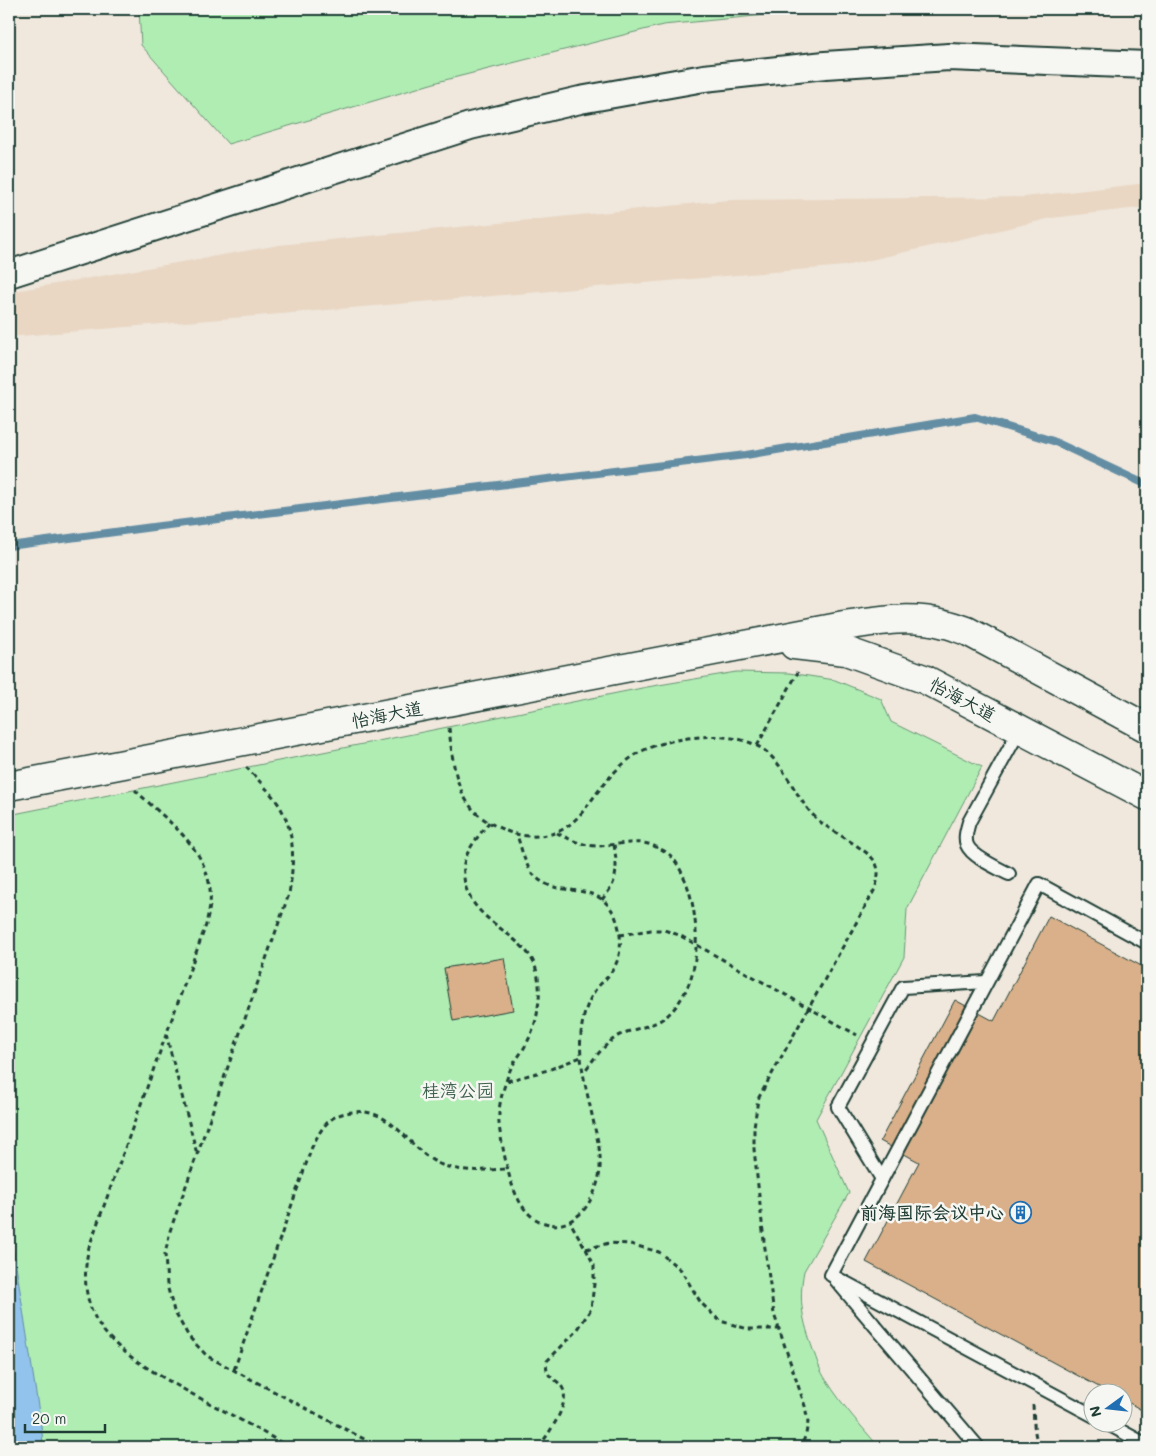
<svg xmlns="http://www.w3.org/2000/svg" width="1156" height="1456" viewBox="0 0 1156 1456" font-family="Mali,'LXGW WenKai TC',sans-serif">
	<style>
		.built { fill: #e9d7c4 }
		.green { fill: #b0edb3; stroke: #689574 }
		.water { fill: #91c3ed; stroke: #638da3 }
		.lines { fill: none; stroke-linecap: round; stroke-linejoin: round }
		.stream { stroke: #638da3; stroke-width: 8 }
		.building { fill: #d9b08a; stroke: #1f3d34 }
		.lane-casing { stroke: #1f3d34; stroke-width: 16 }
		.street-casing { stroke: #1f3d34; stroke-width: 30 }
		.secondary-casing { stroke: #1f3d34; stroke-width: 31 }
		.path { stroke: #1f3d34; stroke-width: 3; stroke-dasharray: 5 4; stroke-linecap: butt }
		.lane { stroke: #f6f6f2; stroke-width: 12 }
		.street { stroke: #f6f6f2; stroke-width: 26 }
		.secondary { stroke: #f6f6f2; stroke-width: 28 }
		.labels { text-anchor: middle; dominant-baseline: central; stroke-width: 5; stroke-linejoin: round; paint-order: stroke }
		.street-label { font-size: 18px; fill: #1f3d34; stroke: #f6f6f2 }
		.park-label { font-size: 18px; fill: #3c604d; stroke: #f6f6f2 }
		.poi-label { font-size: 18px; font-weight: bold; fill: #1f3d34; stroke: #f6f6f2; text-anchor: end }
	</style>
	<rect width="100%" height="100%" fill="#f0e8dd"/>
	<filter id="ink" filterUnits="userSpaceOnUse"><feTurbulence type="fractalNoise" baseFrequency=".02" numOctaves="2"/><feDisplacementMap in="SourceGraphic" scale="10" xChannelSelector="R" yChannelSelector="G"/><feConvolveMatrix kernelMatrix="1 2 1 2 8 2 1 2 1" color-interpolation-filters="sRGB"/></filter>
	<g filter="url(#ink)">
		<path class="built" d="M 1147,183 L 1147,207 L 1052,218 L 845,266 L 9,337 L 9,292 L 279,245 L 728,200 L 1024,197 Z"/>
		<g class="green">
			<path d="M 139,9 L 828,9 L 663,25 L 441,81 L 228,144 L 141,45 Z"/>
			<path d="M 736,672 L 789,673 L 835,680 L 881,699 L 891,722 L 982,767 L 907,909 L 904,957 L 816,1119 L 849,1193 L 804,1271 C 798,1302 803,1320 813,1350 C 817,1360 820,1372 827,1381 C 842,1405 861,1426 879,1447 L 823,1447 L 735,1444 L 598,1447 L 9,1447 L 9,815 L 647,687 Z"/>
		</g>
		<path class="water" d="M 9,1220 L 42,1432 L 43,1447 L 9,1447 Z"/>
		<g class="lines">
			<path class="stream" d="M 9,546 L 160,526 L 746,455 L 975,417 L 1053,441 L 1147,485"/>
		</g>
		<g class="building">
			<path d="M 1049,916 L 1147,969 L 1147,1413 L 1124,1400 L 1124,1394 L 1112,1394 L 866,1262 L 919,1162 L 880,1141 L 955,1000 L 994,1021 Z"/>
			<path d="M 504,958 L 513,1010 L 453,1021 L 444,968 Z"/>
		</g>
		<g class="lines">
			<defs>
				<g id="lane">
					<path d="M 1009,874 C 998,868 972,857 967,845 C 964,838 967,829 969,822 L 1020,729"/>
					<path d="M 882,1179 L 838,1107 L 903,987 L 986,982"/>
					<path d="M 836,1280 L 978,1447"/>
					<path d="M 1094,1416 L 831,1275 L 1039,884 L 1147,943"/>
					<path d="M 1108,1424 L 1147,1445"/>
				</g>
				<path id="street" d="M 9,274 L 470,126 L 580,100 L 704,78 L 825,65 L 949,57 L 1147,65"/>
				<g id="secondary">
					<path d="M 794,645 L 846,651 L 924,679 L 1147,796"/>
					<path d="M 9,786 L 844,626 C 877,621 912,615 945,624 C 952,625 960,629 967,631 L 1147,728"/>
				</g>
			</defs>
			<use href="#lane" class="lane-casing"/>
			<use href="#street" class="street-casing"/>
			<use href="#secondary" class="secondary-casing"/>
			<g class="path">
				<path d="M 449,728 C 452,754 454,786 471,807 C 480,819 495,826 509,832 C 523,837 543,838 557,832 C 580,823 592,796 609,778 C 618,768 631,756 644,750 C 673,737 722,731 751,743 C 789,758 793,805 826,826 C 835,832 845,838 854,844 C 875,858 883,864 875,889 L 758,1099 L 754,1127 L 754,1149 L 764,1241 L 774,1314 L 805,1406 L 808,1422 L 806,1434 L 801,1447"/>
				<path d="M 757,746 L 798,672"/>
				<path d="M 246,767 C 257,779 270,791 279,805 C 296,833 294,863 289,894 L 170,1231 L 165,1254 L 167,1285 L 174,1311 L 189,1337 L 207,1356 L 379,1447"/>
				<path d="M 135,790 C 169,823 215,852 210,905 C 209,912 207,918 206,925 L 89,1247 C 70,1331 131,1359 192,1394 C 225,1411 257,1429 289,1447"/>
				<path d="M 489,822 C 480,835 468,847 464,863 C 463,867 464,872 464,877 C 467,916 510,928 530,956 C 539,969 541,992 538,1007 C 537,1021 531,1036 524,1048 C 520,1055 515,1061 511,1068 C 508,1075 505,1084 503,1091 C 501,1098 499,1107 499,1114 C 498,1125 501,1137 503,1148 C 508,1173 516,1216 545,1223 C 559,1227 568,1224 580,1214 C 591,1204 600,1182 600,1167 C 601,1154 598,1141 595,1129 C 589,1098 578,1065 581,1034 C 582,1019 587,1002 596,989 C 600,984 605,980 609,975 C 623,958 623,936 615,916 C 598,879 560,899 537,878 C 525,868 522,850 517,835"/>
				<path d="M 557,833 C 569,839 581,845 596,846 C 613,846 641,838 656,847 C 661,849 669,853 672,857 C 694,884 701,937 693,970 C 690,985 681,1002 670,1013 C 656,1028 631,1027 615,1038 C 602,1047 593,1060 584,1072"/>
				<path d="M 602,900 C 605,895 610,890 612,886 C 618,873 616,858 614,844"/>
				<path d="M 620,935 L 651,930 L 664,930 L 679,935 L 857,1035"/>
				<path d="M 166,1034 L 197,1154"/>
				<path d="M 507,1081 L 548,1070 L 581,1057"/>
				<path d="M 586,1249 L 609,1243 L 630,1244 L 659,1252 L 681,1270 L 701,1303 L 720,1321 L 748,1329 L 780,1329"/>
				<path d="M 234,1370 L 312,1147 C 322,1127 329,1114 353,1112 C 394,1107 409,1152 442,1165 C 464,1173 485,1170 507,1169"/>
				<path d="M 1033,1405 C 1034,1418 1033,1436 1040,1447"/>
				<path d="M 539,1447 C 548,1434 572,1402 562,1387 C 555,1376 544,1379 547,1361 L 576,1332 L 591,1309 L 594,1284 L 594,1265 L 586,1249 L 570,1222"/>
			</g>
			<use href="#lane" class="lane"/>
			<use href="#street" class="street"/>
			<use href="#secondary" class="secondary"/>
		</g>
	</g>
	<defs>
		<symbol id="building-ring" viewBox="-11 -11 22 22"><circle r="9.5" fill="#f6f6f2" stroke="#1f6fb2" stroke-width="1.5"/><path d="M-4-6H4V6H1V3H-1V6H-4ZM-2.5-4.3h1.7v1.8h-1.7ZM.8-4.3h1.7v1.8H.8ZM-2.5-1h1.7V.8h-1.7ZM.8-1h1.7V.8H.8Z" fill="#1f6fb2"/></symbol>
	</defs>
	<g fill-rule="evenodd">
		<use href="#building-ring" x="1008" y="1200" width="25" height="25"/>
	</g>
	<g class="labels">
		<g class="street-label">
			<text transform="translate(963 699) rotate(28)">怡海大道</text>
			<text transform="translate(387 714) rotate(-11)">怡海大道</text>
		</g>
		<g class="park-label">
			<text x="458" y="1090">桂湾公园</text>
		</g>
		<g class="poi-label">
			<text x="1004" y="1212">前海国际会议中心</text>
		</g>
	</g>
	<rect width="1156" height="1456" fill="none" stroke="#f6f6f2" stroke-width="30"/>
	<rect x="15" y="15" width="1126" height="1426" fill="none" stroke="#1f3d34" stroke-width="2" filter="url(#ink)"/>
	<g transform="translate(1108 1408) rotate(255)"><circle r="24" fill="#f6f6f2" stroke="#a0aca6"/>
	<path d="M0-4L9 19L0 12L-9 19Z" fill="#1f6fb2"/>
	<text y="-8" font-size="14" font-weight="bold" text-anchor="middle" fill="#1f3d34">N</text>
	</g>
	<path d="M25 1424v8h80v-8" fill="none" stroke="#1f3d34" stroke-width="2.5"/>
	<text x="32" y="1424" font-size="15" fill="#1f3d34" stroke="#f6f6f2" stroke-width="4" paint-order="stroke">20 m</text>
</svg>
